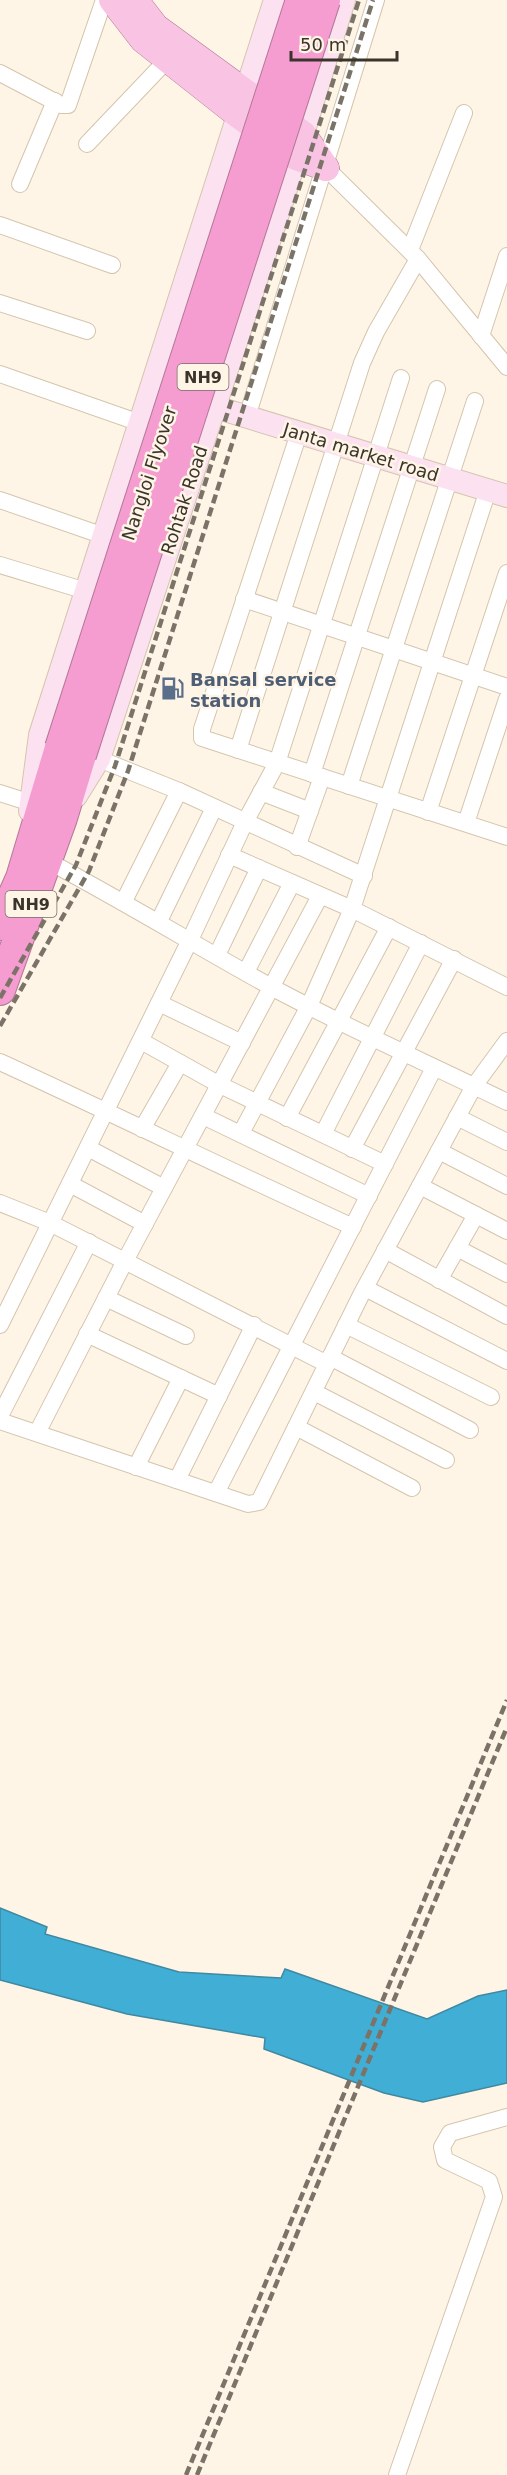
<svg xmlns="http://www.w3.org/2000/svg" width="507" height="2475" viewBox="0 0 507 2475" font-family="'DejaVu Sans',sans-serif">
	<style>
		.water { fill: #41aed5; stroke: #3f89a2; stroke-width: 1.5 }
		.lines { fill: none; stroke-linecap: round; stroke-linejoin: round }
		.street-casing { stroke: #d4c5ad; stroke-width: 18 }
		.secondary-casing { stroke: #d4c5ad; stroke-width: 24 }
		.primary-casing { stroke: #b47896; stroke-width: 27 }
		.highway-casing { stroke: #b47896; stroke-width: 32 }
		.street { stroke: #fff; stroke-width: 16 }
		.secondary { stroke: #fce1f1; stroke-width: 22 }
		.primary { stroke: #f9c4e3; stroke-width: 26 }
		.highway { stroke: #f59cd0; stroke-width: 30 }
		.rail { stroke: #7b7368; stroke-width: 4.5; stroke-dasharray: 9 4.5; stroke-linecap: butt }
		.highway-bridge-casing { stroke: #b47896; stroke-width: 32; stroke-linecap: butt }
		.highway-bridge { stroke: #f59cd0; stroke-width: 30 }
		.labels { text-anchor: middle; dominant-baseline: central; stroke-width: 5; stroke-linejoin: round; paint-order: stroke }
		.shield { fill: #fff5e7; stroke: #756e63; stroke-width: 1.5 }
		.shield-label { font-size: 16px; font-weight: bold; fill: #3a342a }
		.street-label { font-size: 18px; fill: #3a342a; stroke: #fff5e7 }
		.service-label { font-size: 18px; font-weight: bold; fill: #4e5e75; stroke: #fff5e7; text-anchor: start }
	</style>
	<rect width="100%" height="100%" fill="#fff5e7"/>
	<path class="water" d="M 0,1908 L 47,1927 L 45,1934 L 179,1972 L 281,1978 L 285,1969 L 427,2019 L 478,1996 L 507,1990 L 507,2083 L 423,2102 L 384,2093 L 264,2049 L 265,2038 L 127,2014 L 0,1980 Z"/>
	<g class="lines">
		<defs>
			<g id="street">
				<path d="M 0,73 L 61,105 L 68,105 L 104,0"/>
				<path d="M 87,144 L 168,59"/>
				<path d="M 326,168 L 418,259 L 507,367"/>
				<path d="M 20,184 L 55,101"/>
				<path d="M 0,225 L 112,265"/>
				<path d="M 410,250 L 464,113"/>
				<path d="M 0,303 L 87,331"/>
				<path d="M 481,336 L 507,256"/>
				<path d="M 0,374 L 140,423"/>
				<path d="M 247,417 L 376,0"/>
				<path d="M 299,433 L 202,729 L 202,738 L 507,837"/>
				<path d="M 0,500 L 104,536"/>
				<path d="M 0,565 L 86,591"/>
				<path d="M 244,599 L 507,687"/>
				<path d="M 238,750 L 362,363 L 376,332 L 418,259"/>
				<path d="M 99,759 L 179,791 L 364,876"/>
				<path d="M 312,774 L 437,389"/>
				<path d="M 349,786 L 475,401"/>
				<path d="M 261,792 L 310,811"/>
				<path d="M 0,793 L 31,803"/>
				<path d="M 428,812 L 507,573"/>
				<path d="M 466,823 L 507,699"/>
				<path d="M 297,847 L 322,777"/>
				<path d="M 229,855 L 352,909 L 507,987"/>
				<path d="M 46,860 C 123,901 197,946 273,988 C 350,1029 429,1064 507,1102"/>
				<path d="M 124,901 L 179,791"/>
				<path d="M 159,921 L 214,808"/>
				<path d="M 217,955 L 259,868"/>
				<path d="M 246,972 L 292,883"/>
				<path d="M 159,1003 L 242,1043"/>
				<path d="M 141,1041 L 220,1085 L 385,1164"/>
				<path d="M 0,1062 C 118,1116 234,1173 353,1227"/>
				<path d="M 203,1116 L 369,1196"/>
				<path d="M 457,1117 L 507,1142"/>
				<path d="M 287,1118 L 389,927"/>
				<path d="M 142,1129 L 180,1063"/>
				<path d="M 241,1133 L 309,1006 L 352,909 L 488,490"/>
				<path d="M 323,1134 L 421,943"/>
				<path d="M 88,1148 L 164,1188"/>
				<path d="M 352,1149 L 454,959"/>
				<path d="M 439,1151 L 507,1186"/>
				<path d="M 70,1184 L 145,1224"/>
				<path d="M 420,1186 L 507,1231"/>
				<path d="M 0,1203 L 50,1223 L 327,1364"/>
				<path d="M 457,1248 L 507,1274"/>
				<path d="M 385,1250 L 507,1316"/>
				<path d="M 439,1280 L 476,1215"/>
				<path d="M 365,1288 L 507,1361"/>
				<path d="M 106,1298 L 186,1336"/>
				<path d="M 0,1325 L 190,940 L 245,822 L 277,763 L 401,378"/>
				<path d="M 346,1325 L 491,1397"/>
				<path d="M 87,1334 L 219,1396"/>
				<path d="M 330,1357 L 470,1430"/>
				<path d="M 314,1392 L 446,1460"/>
				<path d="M 0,1416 L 89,1242"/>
				<path d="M 0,1421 L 248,1504 L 259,1502 L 361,1295 L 474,1086 L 507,1041"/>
				<path d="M 296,1427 L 412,1488"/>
				<path d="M 37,1433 L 125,1261 L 320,896"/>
				<path d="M 136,1467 L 181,1378"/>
				<path d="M 177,1480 L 254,1325"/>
				<path d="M 216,1493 L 434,1068"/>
				<path d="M 397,2475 L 494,2197 L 489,2181 L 445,2160 L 442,2147 L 450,2133 L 507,2117"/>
			</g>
			<g id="secondary">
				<path d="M 215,407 L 507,496"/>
				<path d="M 76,796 L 99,759 L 282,202 L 344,0"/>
				<path d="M 30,811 L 40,735 L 275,0"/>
			</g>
			<g id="primary">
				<path d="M 112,0 L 143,40 L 238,115 L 296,157 L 326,168"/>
				<path d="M 135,0 L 156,27 L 303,134 L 326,168"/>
			</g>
			<g id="highway">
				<path d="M 0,925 L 21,878 L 60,748"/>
				<path d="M 0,990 L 62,818 L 81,755"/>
			</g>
		</defs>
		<use href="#street" class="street-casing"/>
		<use href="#secondary" class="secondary-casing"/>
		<use href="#primary" class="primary-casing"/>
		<use href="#highway" class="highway-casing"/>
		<use href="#street" class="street"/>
		<use href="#secondary" class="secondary"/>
		<use href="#primary" class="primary"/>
		<use href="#highway" class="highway"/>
		<g class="rail">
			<path d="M 0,998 L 76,865 L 115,766 L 359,0"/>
			<path d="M 0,1026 L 89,871 L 128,771 L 373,0"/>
			<path d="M 186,2475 L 507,1700"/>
			<path d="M 197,2475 L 507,1727"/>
		</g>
		<defs>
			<g id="highway-bridge">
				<path d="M 60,748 L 301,0"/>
				<path d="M 81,755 L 325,0"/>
			</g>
		</defs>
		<use href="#highway-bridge" class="highway-bridge-casing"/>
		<use href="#highway-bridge" class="highway-bridge"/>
	</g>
	<defs>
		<symbol id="fuel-bare" viewBox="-9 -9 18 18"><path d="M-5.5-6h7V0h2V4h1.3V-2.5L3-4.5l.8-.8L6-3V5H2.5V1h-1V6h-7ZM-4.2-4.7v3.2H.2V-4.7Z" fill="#5c6f8a" stroke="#fff5e7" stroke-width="2.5" paint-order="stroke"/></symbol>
	</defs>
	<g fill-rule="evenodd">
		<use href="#fuel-bare" x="156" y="672" width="33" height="33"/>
	</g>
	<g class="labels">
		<g class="shield">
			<rect x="177.5" y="364" width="51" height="26" rx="4.5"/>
			<rect x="5.5" y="891" width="51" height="26" rx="4.5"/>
		</g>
		<g class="shield-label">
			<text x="203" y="377">NH9</text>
			<text x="31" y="904">NH9</text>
		</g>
		<g class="street-label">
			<text transform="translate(361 452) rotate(17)">Janta market road</text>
			<text transform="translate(149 473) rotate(-72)">Nangloi Flyover</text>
			<text transform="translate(184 500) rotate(-72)">Rohtak Road</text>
		</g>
		<g class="service-label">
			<text x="190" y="679">Bansal service<tspan x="190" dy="21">station</tspan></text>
		</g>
	</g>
	<path d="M291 51v9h106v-9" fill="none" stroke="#3a342a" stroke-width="3"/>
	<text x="300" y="51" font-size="18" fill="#3a342a" stroke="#fff5e7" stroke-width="4.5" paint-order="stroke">50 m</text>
</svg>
